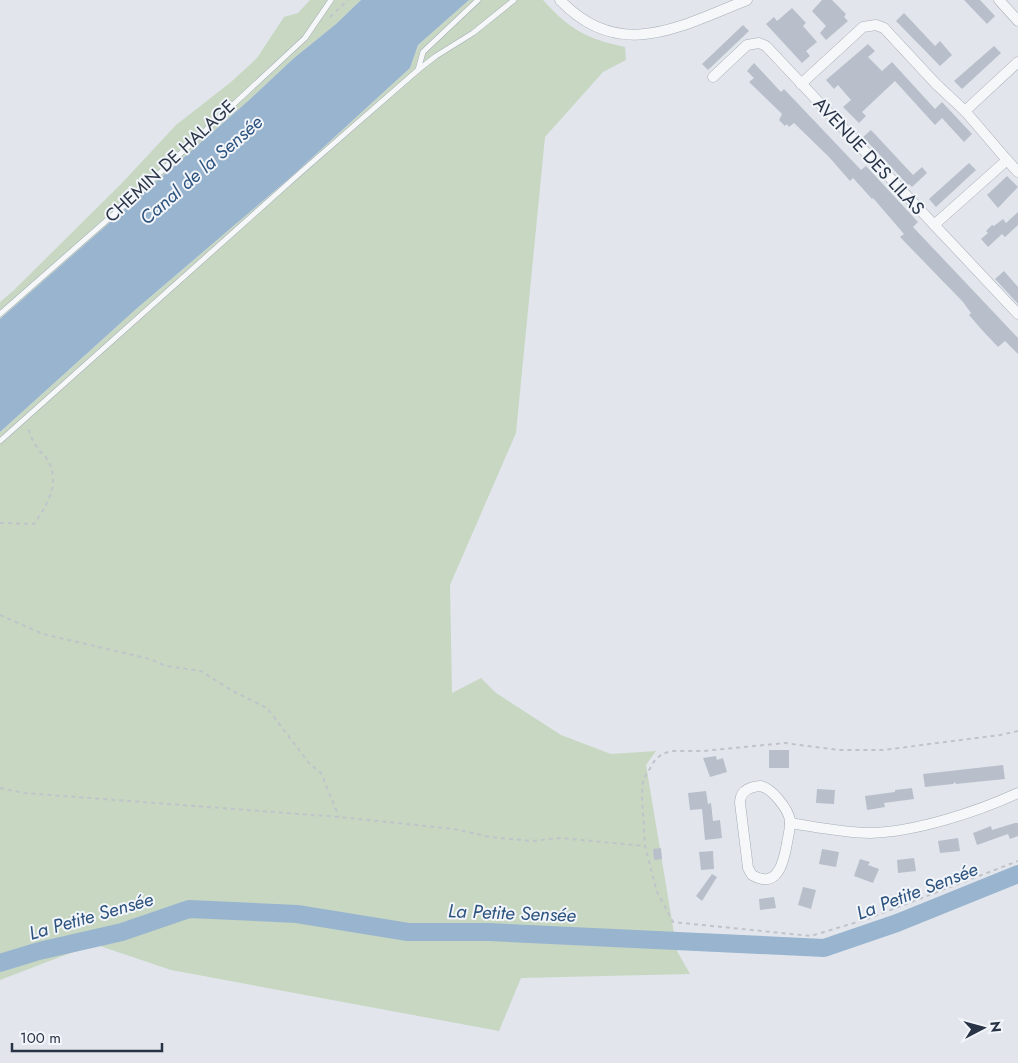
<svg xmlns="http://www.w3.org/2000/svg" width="1018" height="1063" viewBox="0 0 1018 1063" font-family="Jost,sans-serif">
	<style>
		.green { fill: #c7d7c2 }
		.water { fill: #99b4cf }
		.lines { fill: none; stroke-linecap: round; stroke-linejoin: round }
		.river { stroke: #99b4cf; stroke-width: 18 }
		.building { fill: #b8bfca }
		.lane-casing { stroke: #a6adb7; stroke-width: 6 }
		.street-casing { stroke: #a6adb7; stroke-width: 11 }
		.path { stroke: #c0c4ca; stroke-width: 2; stroke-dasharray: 4 4; stroke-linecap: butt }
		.lane { stroke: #f5f7f9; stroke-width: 5 }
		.street { stroke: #f5f7f9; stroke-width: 10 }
		.labels { text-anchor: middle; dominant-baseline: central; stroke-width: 4; stroke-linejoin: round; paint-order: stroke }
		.street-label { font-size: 18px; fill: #283346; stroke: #f2f5f9 }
		.water-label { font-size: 19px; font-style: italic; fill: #2d537f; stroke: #f2f5f9 }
	</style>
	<rect width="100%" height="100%" fill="#e2e6ec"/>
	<g class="green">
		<path d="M 310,0 L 361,0 L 336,24 L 294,58 L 248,101 L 0,319 L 0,302 L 14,290 L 121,184 L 176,125 L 231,82 L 257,58 L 284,17 L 298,13 Z"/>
		<path d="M 469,0 L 543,0 C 569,29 587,39 625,47 L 626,60 L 603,72 L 545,137 L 516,433 L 450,585 L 452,693 L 481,678 L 496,693 L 561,735 L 611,754 L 656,751 L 646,765 L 677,951 L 690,974 L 521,978 L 499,1031 L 171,970 L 94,944 L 0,980 L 0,432 L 135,310 L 292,176 L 410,68 L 418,45 Z"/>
	</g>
	<path class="water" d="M 361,0 L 469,0 L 418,45 L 410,68 L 292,176 L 135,310 L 0,432 L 0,319 L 248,101 L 294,58 L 336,24 Z"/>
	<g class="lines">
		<path class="river" d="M 0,963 L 39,951 L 122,932 L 189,909 L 297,914 L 408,932 L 489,932 L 824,948 L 897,923 L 1018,874"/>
	</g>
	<g class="building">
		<path d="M 822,0 L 832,0 L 846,14 L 844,17 L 848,21 L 826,40 L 820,33 L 826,26 L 812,11 Z"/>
		<path d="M 964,0 L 980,0 L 995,16 L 987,24 Z"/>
		<path d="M 792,8 L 806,23 L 803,26 L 817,42 L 806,51 L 810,56 L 802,63 L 766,24 L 774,17 L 777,21 Z"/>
		<path d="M 904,13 L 935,46 L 940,41 L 952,55 L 940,66 L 896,21 Z"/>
		<path d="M 743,25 L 749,31 L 708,70 L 702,64 Z"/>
		<path d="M 868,44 L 875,51 L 868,57 L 882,71 L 892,62 L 935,109 L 942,102 L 972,134 L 964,142 L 942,118 L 935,125 L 895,81 L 862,112 L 866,116 L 859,123 L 843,107 L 851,100 L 838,85 L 834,89 L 826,80 Z"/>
		<path d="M 994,46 L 1001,53 L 962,89 L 954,81 Z"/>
		<path d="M 754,63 L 781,92 L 784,89 L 861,170 L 866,166 L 918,222 L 913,227 L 1018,338 L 1018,354 L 1005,341 L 998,347 L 982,330 L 969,315 L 971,313 L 963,302 L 900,237 L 904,234 L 873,198 L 872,199 L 853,178 L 850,181 L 829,157 L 794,123 L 789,127 L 787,124 L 785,126 L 779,120 L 782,114 L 749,82 L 754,78 L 747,71 Z"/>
		<path d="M 871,130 L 913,175 L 922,167 L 927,173 L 912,187 L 909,184 L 908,185 L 863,137 Z"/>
		<path d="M 969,163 L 976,170 L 936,207 L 929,199 Z"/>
		<path d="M 1007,176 L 1018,187 L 998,208 L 987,195 Z"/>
		<path d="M 1018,212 L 1018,225 L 1005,237 L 1002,234 L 988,247 L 981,239 L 988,233 L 986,231 L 992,225 L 994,226 L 1003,219 L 1006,223 Z"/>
		<path d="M 1004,271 L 1018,287 L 1018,304 L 995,279 Z"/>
		<rect x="769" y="750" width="20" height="18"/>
		<path d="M 716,756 L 717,760 L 723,758 L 727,772 L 710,777 L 703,758 Z"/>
		<path d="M 1003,765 L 1005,779 L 956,784 L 955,782 L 953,784 L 925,787 L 923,774 Z"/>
		<path d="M 912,788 L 914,799 L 884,803 L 885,807 L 867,810 L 865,796 L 895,792 L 895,790 Z"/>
		<path d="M 817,789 L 835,790 L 834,804 L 816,803 Z"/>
		<path d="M 706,791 L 708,804 L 711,803 L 713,821 L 720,820 L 722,838 L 705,840 L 702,809 L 690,810 L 688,793 Z"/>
		<path d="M 1015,823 L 1018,823 L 1018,836 L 1010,839 L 1008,834 L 977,845 L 973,833 L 991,826 L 992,830 Z"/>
		<path d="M 958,838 L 960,851 L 940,853 L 938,841 Z"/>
		<path d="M 661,848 L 662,859 L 654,860 L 653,849 Z"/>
		<path d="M 822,849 L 839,852 L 836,867 L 819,864 Z"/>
		<path d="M 713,851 L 714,869 L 701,870 L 699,852 Z"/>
		<path d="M 914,858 L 916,871 L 898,873 L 897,860 Z"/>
		<path d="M 860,859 L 870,862 L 868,865 L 879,869 L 873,883 L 854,876 Z"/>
		<path d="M 712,874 L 717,877 L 702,901 L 696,896 Z"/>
		<path d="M 803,887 L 816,890 L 811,909 L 798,905 Z"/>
		<path d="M 774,897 L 776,908 L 760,910 L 759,899 Z"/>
	</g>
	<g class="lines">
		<defs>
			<g id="lane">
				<path d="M 418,70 L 436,56 L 473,33 L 514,0"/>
				<path d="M 0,314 L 138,193 L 305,38 L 331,0"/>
				<path d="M 0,441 L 300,173 L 418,70 L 423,52 L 478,0"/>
			</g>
			<g id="street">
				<path d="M 560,0 C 620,63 680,26 747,0"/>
				<path d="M 999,0 L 1018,21"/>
				<path d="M 713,77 L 747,45 L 759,43 L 766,46 L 1018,314"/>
				<path d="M 801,84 L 863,27 L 876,25 L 884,28 L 936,84 L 965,111"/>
				<path d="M 1007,160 L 1018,172"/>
				<path d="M 934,225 L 1007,160 L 965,111 L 1018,62"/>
				<path d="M 760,786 C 772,788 788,809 790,820 C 791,827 788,836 787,843 C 784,861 778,890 752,875 L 748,868 L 740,803 C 740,791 749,787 760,786 Z"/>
				<path d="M 790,823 C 816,827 844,833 870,833 C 915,832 977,812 1018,793"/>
			</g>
		</defs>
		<use href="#lane" class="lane-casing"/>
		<use href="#street" class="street-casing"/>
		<g class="path">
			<path d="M 330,17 L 348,0"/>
			<path d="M 0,523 L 34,524 C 48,504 61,482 47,459 C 45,455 41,453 39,450 C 33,442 29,434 28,425"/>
			<path d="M 0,615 L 43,634 L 150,659 L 166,666 L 201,671 L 231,690 L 267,708 L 309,763 L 321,773 L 339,817"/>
			<path d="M 1018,731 L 1000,735 L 883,750 L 839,750 L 785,743 L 703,751 L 672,751 L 662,754 L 655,760 L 643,780 L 642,797 L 645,846 L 657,892 L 673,922 L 811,936 L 867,919 L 1018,861"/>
			<path d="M 0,788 L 24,793 L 339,817 L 454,829 L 490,837 L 532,841 L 560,838 L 645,846"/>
		</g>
		<use href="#lane" class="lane"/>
		<use href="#street" class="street"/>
	</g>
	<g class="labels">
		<g class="street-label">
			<text transform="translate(869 156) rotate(47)">AVENUE DES LILAS</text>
			<text transform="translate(170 161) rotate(-43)">CHEMIN DE HALAGE</text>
		</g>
		<g class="water-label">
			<text transform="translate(201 170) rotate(-41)">Canal de la Sensée</text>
			<text transform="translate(917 891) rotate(-21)">La Petite Sensée</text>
			<text transform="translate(512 913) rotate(2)">La Petite Sensée</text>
			<text transform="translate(91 916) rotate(-16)">La Petite Sensée</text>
		</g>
	</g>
	<g transform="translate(983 1028) rotate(84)" stroke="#f2f5f9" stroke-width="4" paint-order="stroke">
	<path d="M0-4L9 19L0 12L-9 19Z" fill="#283346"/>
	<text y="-8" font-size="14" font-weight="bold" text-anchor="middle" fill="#283346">N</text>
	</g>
	<path d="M12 1043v8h150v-8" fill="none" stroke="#283346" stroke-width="2.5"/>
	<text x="20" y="1043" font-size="15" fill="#283346" stroke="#f2f5f9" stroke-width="4" paint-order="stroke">100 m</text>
</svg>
